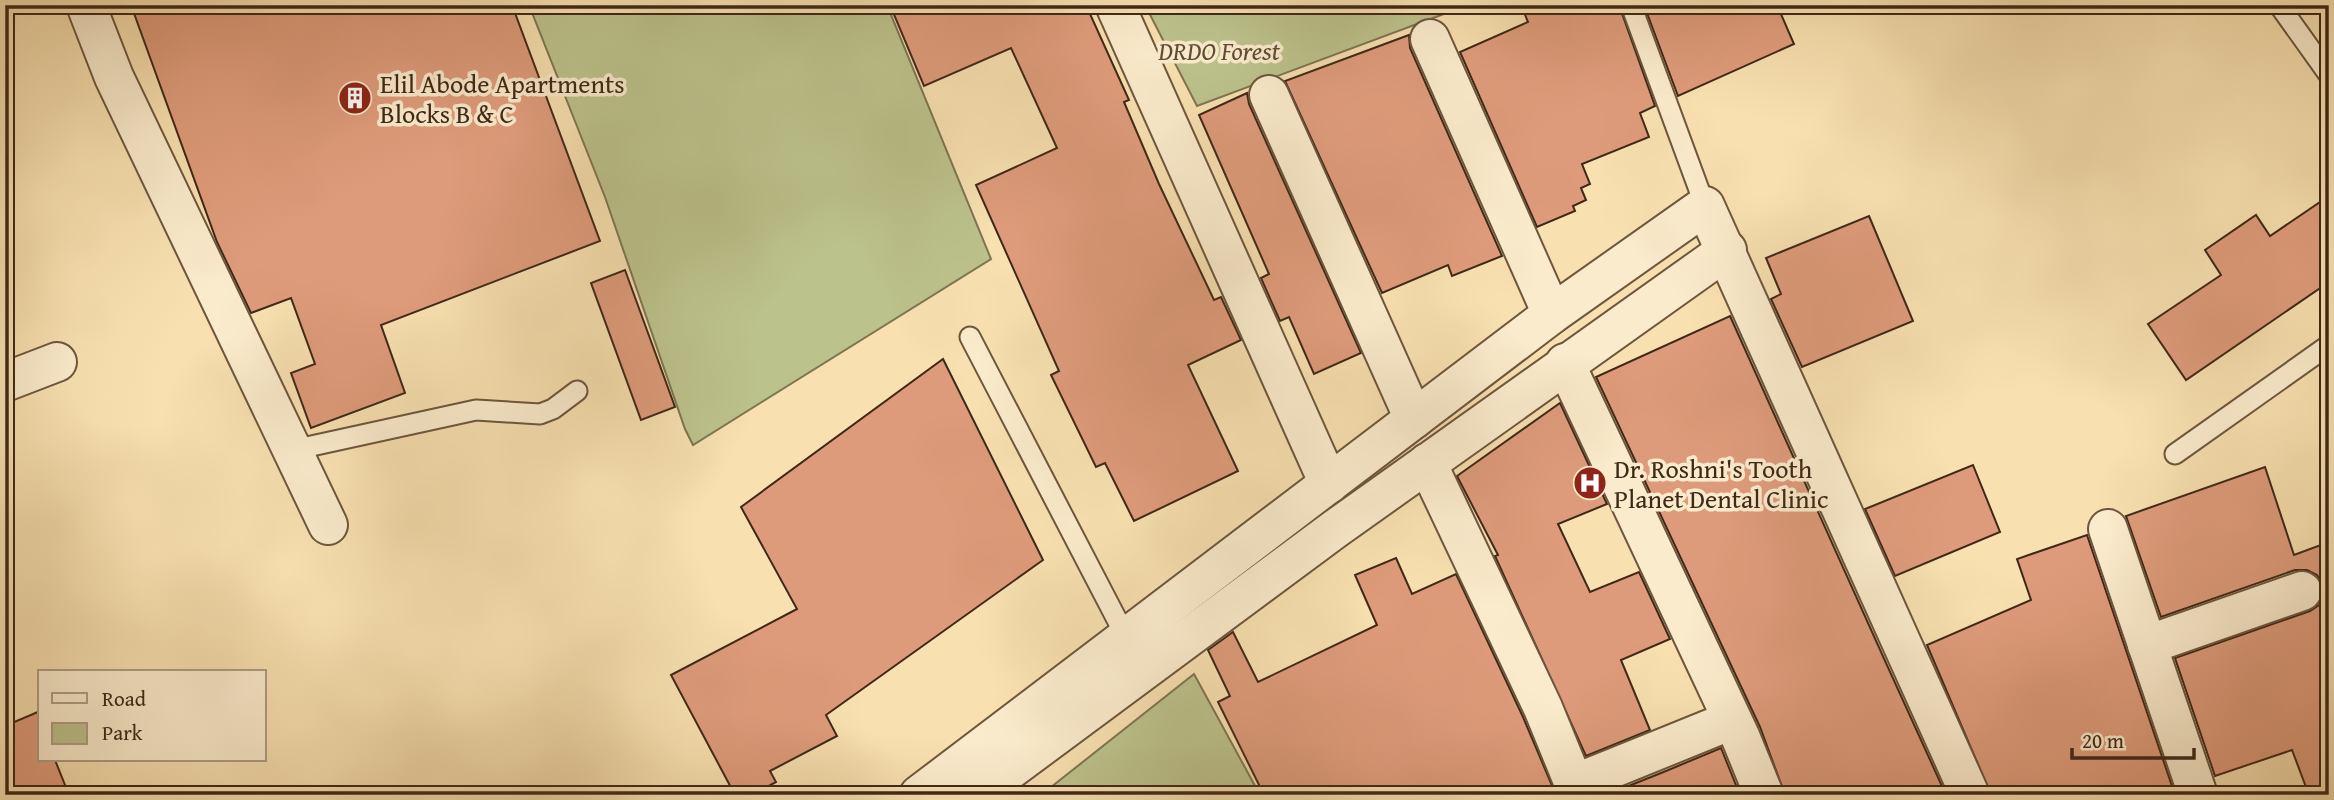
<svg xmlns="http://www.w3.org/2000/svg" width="2334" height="800" viewBox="0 0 2334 800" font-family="'Gentium Book Plus',serif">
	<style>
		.green { fill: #bcc28c; stroke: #7e7552; stroke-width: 2 }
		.building { fill: #de9b7b; stroke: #3f2817; stroke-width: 2 }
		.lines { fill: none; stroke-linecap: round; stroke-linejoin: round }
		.service-casing { stroke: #6d563d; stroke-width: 23 }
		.minor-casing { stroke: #6d563d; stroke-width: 42 }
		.service { stroke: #faebcc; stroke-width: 19 }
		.minor { stroke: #faebcc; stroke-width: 38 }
		.labels { text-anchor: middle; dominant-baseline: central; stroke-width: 7; stroke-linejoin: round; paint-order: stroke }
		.park-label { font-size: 26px; font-style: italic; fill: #5e4e34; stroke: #faebcc }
		.poi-label { font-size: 26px; fill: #3f2817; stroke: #faebcc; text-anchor: start }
	</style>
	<rect width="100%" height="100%" fill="#f8e0b0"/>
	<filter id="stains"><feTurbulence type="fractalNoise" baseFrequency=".00286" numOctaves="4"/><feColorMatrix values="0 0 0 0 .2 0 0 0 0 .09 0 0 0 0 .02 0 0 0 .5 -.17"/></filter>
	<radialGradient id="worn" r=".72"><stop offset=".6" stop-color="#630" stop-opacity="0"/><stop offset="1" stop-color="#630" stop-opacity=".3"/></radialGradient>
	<g class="green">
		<path d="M 529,5 L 887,5 L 991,259 L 693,445 L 685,429 L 605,197 Z"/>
		<path d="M 1145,5 L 1468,5 L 1197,106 Z"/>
		<path d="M 1194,674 L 1260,795 L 1041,795 Z"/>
	</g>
	<g class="building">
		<path d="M 131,5 L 512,5 L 600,241 L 381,325 L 405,393 L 311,428 L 291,373 L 315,364 L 291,298 L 251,313 L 217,242 Z"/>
		<path d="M 890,5 L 1086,5 L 1129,100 L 1124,102 L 1159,184 L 1214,300 L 1221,297 L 1241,340 L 1188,365 L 1238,471 L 1134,521 L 1105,463 L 1096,467 L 1051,375 L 1059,371 L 976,185 L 1057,148 L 1011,48 L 924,86 Z"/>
		<path d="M 1521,5 L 1619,5 L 1655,106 L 1640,113 L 1649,137 L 1582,164 L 1590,184 L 1581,188 L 1586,200 L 1573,206 L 1575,211 L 1537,227 L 1460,52 L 1528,22 Z"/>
		<path d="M 1644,5 L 1777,5 L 1794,44 L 1678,96 Z"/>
		<path d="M 1409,35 L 1410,48 L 1502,256 L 1452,276 L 1448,265 L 1382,293 L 1285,81 Z"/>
		<path d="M 1247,93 L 1249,104 L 1361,353 L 1314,374 L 1289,317 L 1280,321 L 1261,278 L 1269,274 L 1199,115 Z"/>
		<path d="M 2329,196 L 2329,282 L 2186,380 L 2148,324 L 2221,275 L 2205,250 L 2256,215 L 2270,236 Z"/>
		<path d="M 1869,216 L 1913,321 L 1802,367 L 1771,299 L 1781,294 L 1766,258 Z"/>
		<path d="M 625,270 L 675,407 L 641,420 L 591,283 Z"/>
		<path d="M 1730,316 L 1886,663 L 1946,795 L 1785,795 L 1760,727 L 1596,377 Z"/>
		<path d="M 943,359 L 1043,560 L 826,715 L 837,736 L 770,771 L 776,782 L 752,795 L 735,795 L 671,675 L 797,609 L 741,507 Z"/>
		<path d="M 1560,403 L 1607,504 L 1558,524 L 1590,592 L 1639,572 L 1670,639 L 1621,660 L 1650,730 L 1586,756 L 1495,556 L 1498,555 L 1457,476 Z"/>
		<path d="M 1973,465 L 2000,532 L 1895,576 L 1865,509 Z"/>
		<path d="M 2265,467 L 2294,555 L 2329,542 L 2329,795 L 2309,795 L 2292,750 L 2215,776 L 2175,658 L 2310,611 L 2319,605 L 2324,594 L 2322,583 L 2317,575 L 2307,570 L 2295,570 L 2161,617 L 2126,516 Z"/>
		<path d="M 2087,535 L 2175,795 L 1991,795 L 1927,645 L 2031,600 L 2017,559 Z"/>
		<path d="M 1396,558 L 1412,594 L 1456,574 L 1523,717 L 1556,795 L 1264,795 L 1218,702 L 1230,696 L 1208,650 L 1233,632 L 1258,682 L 1377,625 L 1355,575 Z"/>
		<path d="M 40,711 L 40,760 L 55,760 L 69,795 L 5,795 L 5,726 Z"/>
		<path d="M 1721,748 L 1740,795 L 1606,795 L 1666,771 Z"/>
	</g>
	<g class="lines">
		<defs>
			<g id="service">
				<path d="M 1631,5 L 1705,206"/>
				<path d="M 2279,5 L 2329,75"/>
				<path d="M 970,337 L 1126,637"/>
				<path d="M 293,450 L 476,410 L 540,414 L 553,409 L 577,391"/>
				<path d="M 2175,454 L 2329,345"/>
			</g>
			<g id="minor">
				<path d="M 86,5 L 114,77 L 328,525"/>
				<path d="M 1115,5 L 1329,484"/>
				<path d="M 1430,39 L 1552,314"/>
				<path d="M 1269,95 L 1414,419"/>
				<path d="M 1565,363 L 1740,736 L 1764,795"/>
				<path d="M 5,382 L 57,362"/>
				<path d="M 1427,463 L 1543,708 L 1574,784 L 1732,720"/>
				<path d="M 2108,529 L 2198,795"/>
				<path d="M 2147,645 L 2302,591"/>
				<path d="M 919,795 L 1552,314 L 1705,206 L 1970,795"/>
				<path d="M 976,795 L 1335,529 L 1727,250"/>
			</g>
		</defs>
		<use href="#service" class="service-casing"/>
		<use href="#minor" class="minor-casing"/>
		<use href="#service" class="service"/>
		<use href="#minor" class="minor"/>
	</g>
	<defs>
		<symbol id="building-disc" viewBox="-11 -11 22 22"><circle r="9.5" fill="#8f2418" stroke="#faebcc"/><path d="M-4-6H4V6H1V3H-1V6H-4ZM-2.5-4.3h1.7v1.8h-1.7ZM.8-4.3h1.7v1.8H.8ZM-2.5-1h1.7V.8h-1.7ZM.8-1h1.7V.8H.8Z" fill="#fff"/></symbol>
		<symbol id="hospital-disc" viewBox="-11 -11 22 22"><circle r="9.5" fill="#8f2418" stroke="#faebcc"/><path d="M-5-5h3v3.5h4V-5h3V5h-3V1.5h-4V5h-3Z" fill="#fff"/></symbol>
	</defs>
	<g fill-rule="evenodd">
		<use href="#building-disc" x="336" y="79" width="38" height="38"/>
		<use href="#hospital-disc" x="1571" y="464" width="38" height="38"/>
	</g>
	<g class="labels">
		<g class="park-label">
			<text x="1219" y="50">DRDO Forest</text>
		</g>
		<g class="poi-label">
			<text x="380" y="83">Elil Abode Apartments<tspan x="380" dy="30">Blocks B &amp; C</tspan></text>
			<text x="1614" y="468">Dr. Roshni's Tooth<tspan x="1614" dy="30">Planet Dental Clinic</tspan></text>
		</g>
	</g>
	<rect width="2334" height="800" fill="none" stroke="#f8e0b0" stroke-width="28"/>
	<rect x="7" y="7" width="2320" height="786" fill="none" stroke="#3f2817" stroke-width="3.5"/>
	<rect x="14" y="14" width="2306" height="772" fill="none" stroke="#3f2817" stroke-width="2"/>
	<rect x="38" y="670" width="228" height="91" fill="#faebcc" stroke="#af9d84" stroke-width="2"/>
	<rect x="52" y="693" width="35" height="10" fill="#faebcc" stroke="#af9d84" stroke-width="2"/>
	<text x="102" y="706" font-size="21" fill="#3f2817">Road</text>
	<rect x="52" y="723" width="35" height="21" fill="#bcc28c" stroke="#af9d84" stroke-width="2"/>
	<text x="102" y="740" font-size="21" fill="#3f2817">Park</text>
	<path d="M2072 748v10h122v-10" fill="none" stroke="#3f2817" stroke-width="3.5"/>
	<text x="2082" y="748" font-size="21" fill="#3f2817" stroke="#faebcc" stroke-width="5" paint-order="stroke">20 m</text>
	<rect width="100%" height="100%" filter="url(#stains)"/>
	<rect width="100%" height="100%" fill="url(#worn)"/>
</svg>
